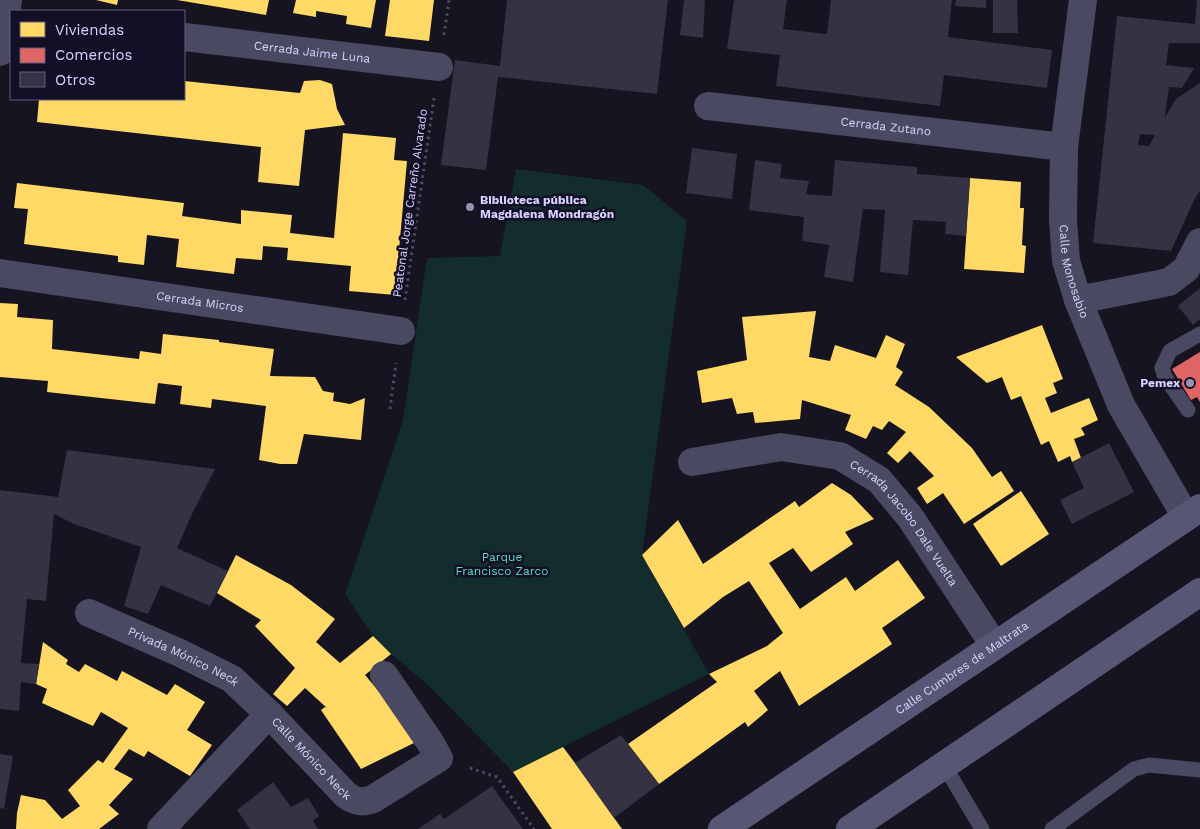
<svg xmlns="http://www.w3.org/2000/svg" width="1200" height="829" viewBox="0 0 1200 829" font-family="'Work Sans',sans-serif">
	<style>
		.green { fill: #132c2d }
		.homes { fill: #ffd966 }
		.shops { fill: #e06666 }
		.building { fill: #343243; fill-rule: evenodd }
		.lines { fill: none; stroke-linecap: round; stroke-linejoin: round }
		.path { stroke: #44505f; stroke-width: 3; stroke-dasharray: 2.5 4; stroke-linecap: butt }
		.service { stroke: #4a4962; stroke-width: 15 }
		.minor { stroke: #4a4962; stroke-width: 28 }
		.secondary { stroke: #575674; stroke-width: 28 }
		.poi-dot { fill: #9591b1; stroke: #130f26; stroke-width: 2 }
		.labels { text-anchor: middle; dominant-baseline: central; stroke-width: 5; stroke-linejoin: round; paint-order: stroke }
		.street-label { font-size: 12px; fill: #d9d4ff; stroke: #130f26 }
		.poi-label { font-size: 12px; font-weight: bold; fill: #d9d4ff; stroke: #130f26; text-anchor: start }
		.park-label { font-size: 12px; fill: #5fe0c0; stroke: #130f26 }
	</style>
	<rect width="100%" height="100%" fill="#161421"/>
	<path class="green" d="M 516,169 L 643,185 L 687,221 L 642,555 L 709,674 L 513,772 L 427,684 L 391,654 L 373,636 L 345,594 L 403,420 L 427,258 L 500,256 Z"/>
	<g class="homes">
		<path d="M 96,0 L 118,0 L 117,5 Z"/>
		<path d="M 177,0 L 269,0 L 266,15 Z"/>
		<path d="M 296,0 L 376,0 L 371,28 L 346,24 L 347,16 L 316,11 L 316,17 L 293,13 Z"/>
		<path d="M 390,0 L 434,0 L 429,41 L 385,36 Z"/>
		<path d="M 320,80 L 332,84 L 337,109 L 345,125 L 305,130 L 299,186 L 258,182 L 261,147 L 37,122 L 39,99 L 184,99 L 184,81 L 300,93 L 304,81 Z"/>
		<path d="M 343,133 L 396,138 L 394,160 L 407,161 L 395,295 L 349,291 L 351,266 L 287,260 L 288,248 L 263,246 L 262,260 L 236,258 L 234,274 L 176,267 L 179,239 L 147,235 L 144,265 L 118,262 L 118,256 L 24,244 L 28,209 L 14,208 L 17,183 L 184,203 L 182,216 L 241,224 L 241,210 L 292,215 L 290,233 L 334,238 Z"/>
		<path d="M 970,178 L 1021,182 L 1020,208 L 1024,208 L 1022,245 L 1026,246 L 1024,273 L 964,269 Z"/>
		<path d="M 0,303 L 18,304 L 17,317 L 53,320 L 52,349 L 139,359 L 140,351 L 161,354 L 163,334 L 219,340 L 219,342 L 274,349 L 270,376 L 315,377 L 323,391 L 334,393 L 333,401 L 350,404 L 365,398 L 361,440 L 304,434 L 297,464 L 280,464 L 259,460 L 266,406 L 212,399 L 211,408 L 180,404 L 182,386 L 158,383 L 155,404 L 47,392 L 48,381 L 0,377 Z"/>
		<path d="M 816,311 L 809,357 L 830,361 L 835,345 L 876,358 L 886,335 L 905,344 L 896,367 L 903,372 L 895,385 L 929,407 L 972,448 L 992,477 L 1001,471 L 1014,491 L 964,524 L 943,493 L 927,504 L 917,488 L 934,476 L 910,451 L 898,463 L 887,453 L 906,432 L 889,421 L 882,430 L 873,426 L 866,439 L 845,430 L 851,415 L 802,400 L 800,419 L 755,423 L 753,412 L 737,414 L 732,398 L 702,403 L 697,371 L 747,360 L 742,317 Z"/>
		<path d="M 1042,325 L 1063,379 L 1053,383 L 1057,393 L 1045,398 L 1051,413 L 1089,398 L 1098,420 L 1081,428 L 1085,435 L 1074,439 L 1081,458 L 1072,462 L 1070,456 L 1058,462 L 1049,441 L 1041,445 L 1021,396 L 1011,400 L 1002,377 L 987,383 L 956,357 Z"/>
		<path d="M 832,483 L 851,495 L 874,519 L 845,532 L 853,544 L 811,572 L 793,548 L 769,563 L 800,609 L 846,577 L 855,591 L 898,560 L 925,598 L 882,628 L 892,644 L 799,706 L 780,671 L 754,691 L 768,710 L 748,727 L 745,722 L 659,784 L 628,744 L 717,682 L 709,674 L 767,646 L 783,633 L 749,581 L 723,597 L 684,628 L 642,555 L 678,520 L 703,564 L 795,501 L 799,507 Z"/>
		<path d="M 1021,491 L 1049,534 L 1001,566 L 973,524 Z"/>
		<path d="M 236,555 L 291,585 L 335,619 L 316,642 L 340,663 L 373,636 L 391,654 L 365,675 L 420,740 L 361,769 L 321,710 L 325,707 L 327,708 L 305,688 L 287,706 L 273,694 L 295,668 L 255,626 L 261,620 L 217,593 Z"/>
		<path d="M 43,642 L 68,660 L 66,664 L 79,672 L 85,664 L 117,681 L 122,671 L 167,695 L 175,684 L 205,702 L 187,730 L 212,745 L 190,776 L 148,751 L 144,757 L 129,749 L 114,769 L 133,779 L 109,805 L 119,814 L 99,829 L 16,829 L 17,813 L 21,795 L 45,800 L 62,819 L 80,806 L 68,790 L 98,760 L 103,763 L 128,728 L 101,712 L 93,726 L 42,703 L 47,689 L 36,684 Z"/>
		<path d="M 563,747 L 575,763 L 622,829 L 552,829 L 513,772 Z"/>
	</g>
	<path class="shops" d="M 1200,352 L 1200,402 L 1197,397 L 1191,400 L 1172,369 Z"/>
	<g class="building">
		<path d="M 507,0 L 668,0 L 657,94 L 498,77 L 486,170 L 441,165 L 455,60 L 500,66 Z"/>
		<path d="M 684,0 L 705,0 L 703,38 L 680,35 Z"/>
		<path d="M 734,0 L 787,0 L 783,29 L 827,34 L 831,0 L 952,0 L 948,37 L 1052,50 L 1047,88 L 944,75 L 940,106 L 776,86 L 780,55 L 727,49 Z"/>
		<path d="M 956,0 L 986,0 L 986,8 L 955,6 Z"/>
		<path d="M 993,0 L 1017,0 L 1018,33 L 993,33 Z"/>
		<path d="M 1197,0 L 1200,0 L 1200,43 L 1169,43 L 1166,65 L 1194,68 L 1182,88 L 1169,87 L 1165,117 L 1176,99 L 1200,83 L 1200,191 L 1195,198 L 1171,251 L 1093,243 L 1117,16 L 1195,24 ZM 1140,134 L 1155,135 L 1149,146 L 1138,145 Z"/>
		<path d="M 692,148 L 737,154 L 732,199 L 686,193 Z"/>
		<path d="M 755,160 L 782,164 L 780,178 L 809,181 L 806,194 L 832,196 L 835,160 L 917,167 L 917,174 L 970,178 L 966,236 L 945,234 L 946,222 L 913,220 L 908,275 L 880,272 L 885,210 L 863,209 L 853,282 L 824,277 L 829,245 L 802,241 L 804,217 L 749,210 Z"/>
		<path d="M 1200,288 L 1200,319 L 1193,325 L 1178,306 Z"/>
		<path d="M 1109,443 L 1134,492 L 1072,524 L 1060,500 L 1084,488 L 1072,462 Z"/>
		<path d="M 67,450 L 215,469 L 192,514 L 177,548 L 228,571 L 210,606 L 161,585 L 148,614 L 124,606 L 141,547 L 74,524 L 54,514 L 46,601 L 27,599 L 21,663 L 39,664 L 36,684 L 21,682 L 19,711 L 0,709 L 0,490 L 58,497 Z"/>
		<path d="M 621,735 L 659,784 L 614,818 L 575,763 Z"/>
		<path d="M 0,754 L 13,756 L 4,809 L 0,808 Z"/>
		<path d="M 273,782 L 291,807 L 308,798 L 319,816 L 313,821 L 318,829 L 250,829 L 237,810 Z"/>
		<path d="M 492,786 L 523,829 L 418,829 L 440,814 L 444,819 Z"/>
	</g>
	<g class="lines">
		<g class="path">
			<path d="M 444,35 L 449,0"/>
			<path d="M 405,300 L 434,98"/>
			<path d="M 390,409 L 396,363"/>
			<path d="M 470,768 L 497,777 L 534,829"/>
		</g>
		<g class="service">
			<path d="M 1188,410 L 1165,377 L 1162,368 L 1170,351 L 1200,334"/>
			<path d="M 944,765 L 982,829"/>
			<path d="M 1052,829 L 1134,769 L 1149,765 L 1200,770"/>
		</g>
		<g class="minor">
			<path id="s1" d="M 1083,0 L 1064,147 L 1063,219 L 1066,261 L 1078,300 L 1121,405 L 1186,517"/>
			<path id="s2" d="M 184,37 L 439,67"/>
			<path d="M 0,52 L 8,0"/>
			<path id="s3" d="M 708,106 L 1064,147"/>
			<path id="s4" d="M 0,273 L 401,331"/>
			<path d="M 1078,300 L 1169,282 L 1186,269 L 1200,242"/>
			<path id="s5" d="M 692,462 L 781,447 L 840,456 L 879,480 L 910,517 L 994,645"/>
			<path id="s6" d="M 89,613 L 180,653 L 232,679 L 269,714 L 346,795 C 356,802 362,803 373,799 L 439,758 L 430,742 L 384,675"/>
			<path d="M 161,829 L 269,714"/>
		</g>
		<g class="secondary">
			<path id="s7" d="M 722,829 L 1200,508"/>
			<path d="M 850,829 L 1200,592"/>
		</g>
	</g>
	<g class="poi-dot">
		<circle cx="470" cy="207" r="5"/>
		<circle cx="1190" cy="383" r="5"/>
	</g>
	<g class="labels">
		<g class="street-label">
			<text stroke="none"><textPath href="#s2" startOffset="129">Cerrada Jaime Luna</textPath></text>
			<text stroke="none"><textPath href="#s3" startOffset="179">Cerrada Zutano</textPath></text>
			<text transform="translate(410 203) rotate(-82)">Peatonal Jorge Carreño Alvarado</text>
			<text stroke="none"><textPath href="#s1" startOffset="274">Calle Monosabio</textPath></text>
			<text stroke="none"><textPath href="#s4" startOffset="202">Cerrada Micros</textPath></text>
			<text stroke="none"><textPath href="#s5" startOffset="244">Cerrada Jacobo Dale Vuelta</textPath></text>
			<text stroke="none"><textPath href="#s6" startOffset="104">Privada Mónico Neck</textPath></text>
			<text stroke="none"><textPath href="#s7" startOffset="289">Calle Cumbres de Maltrata</textPath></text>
			<text stroke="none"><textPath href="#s6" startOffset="270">Calle Mónico Neck</textPath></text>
		</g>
		<g class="poi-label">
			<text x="480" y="200">Biblioteca pública<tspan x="480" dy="14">Magdalena Mondragón</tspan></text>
			<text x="1180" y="383" text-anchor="end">Pemex</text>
		</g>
		<g class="park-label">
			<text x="502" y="557">Parque<tspan x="502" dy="14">Francisco Zarco</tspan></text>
		</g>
	</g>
	<rect x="10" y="10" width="175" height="90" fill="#130f26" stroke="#625e7d"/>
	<rect x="20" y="22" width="25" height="15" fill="#ffd966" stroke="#625e7d"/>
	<text x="55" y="35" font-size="15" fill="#d9d4ff">Viviendas</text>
	<rect x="20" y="48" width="25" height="15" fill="#e06666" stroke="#625e7d"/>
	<text x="55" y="60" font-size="15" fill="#d9d4ff">Comercios</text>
	<rect x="20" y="72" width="25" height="15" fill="#343243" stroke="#625e7d"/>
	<text x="55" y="85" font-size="15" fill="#d9d4ff">Otros</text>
</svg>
